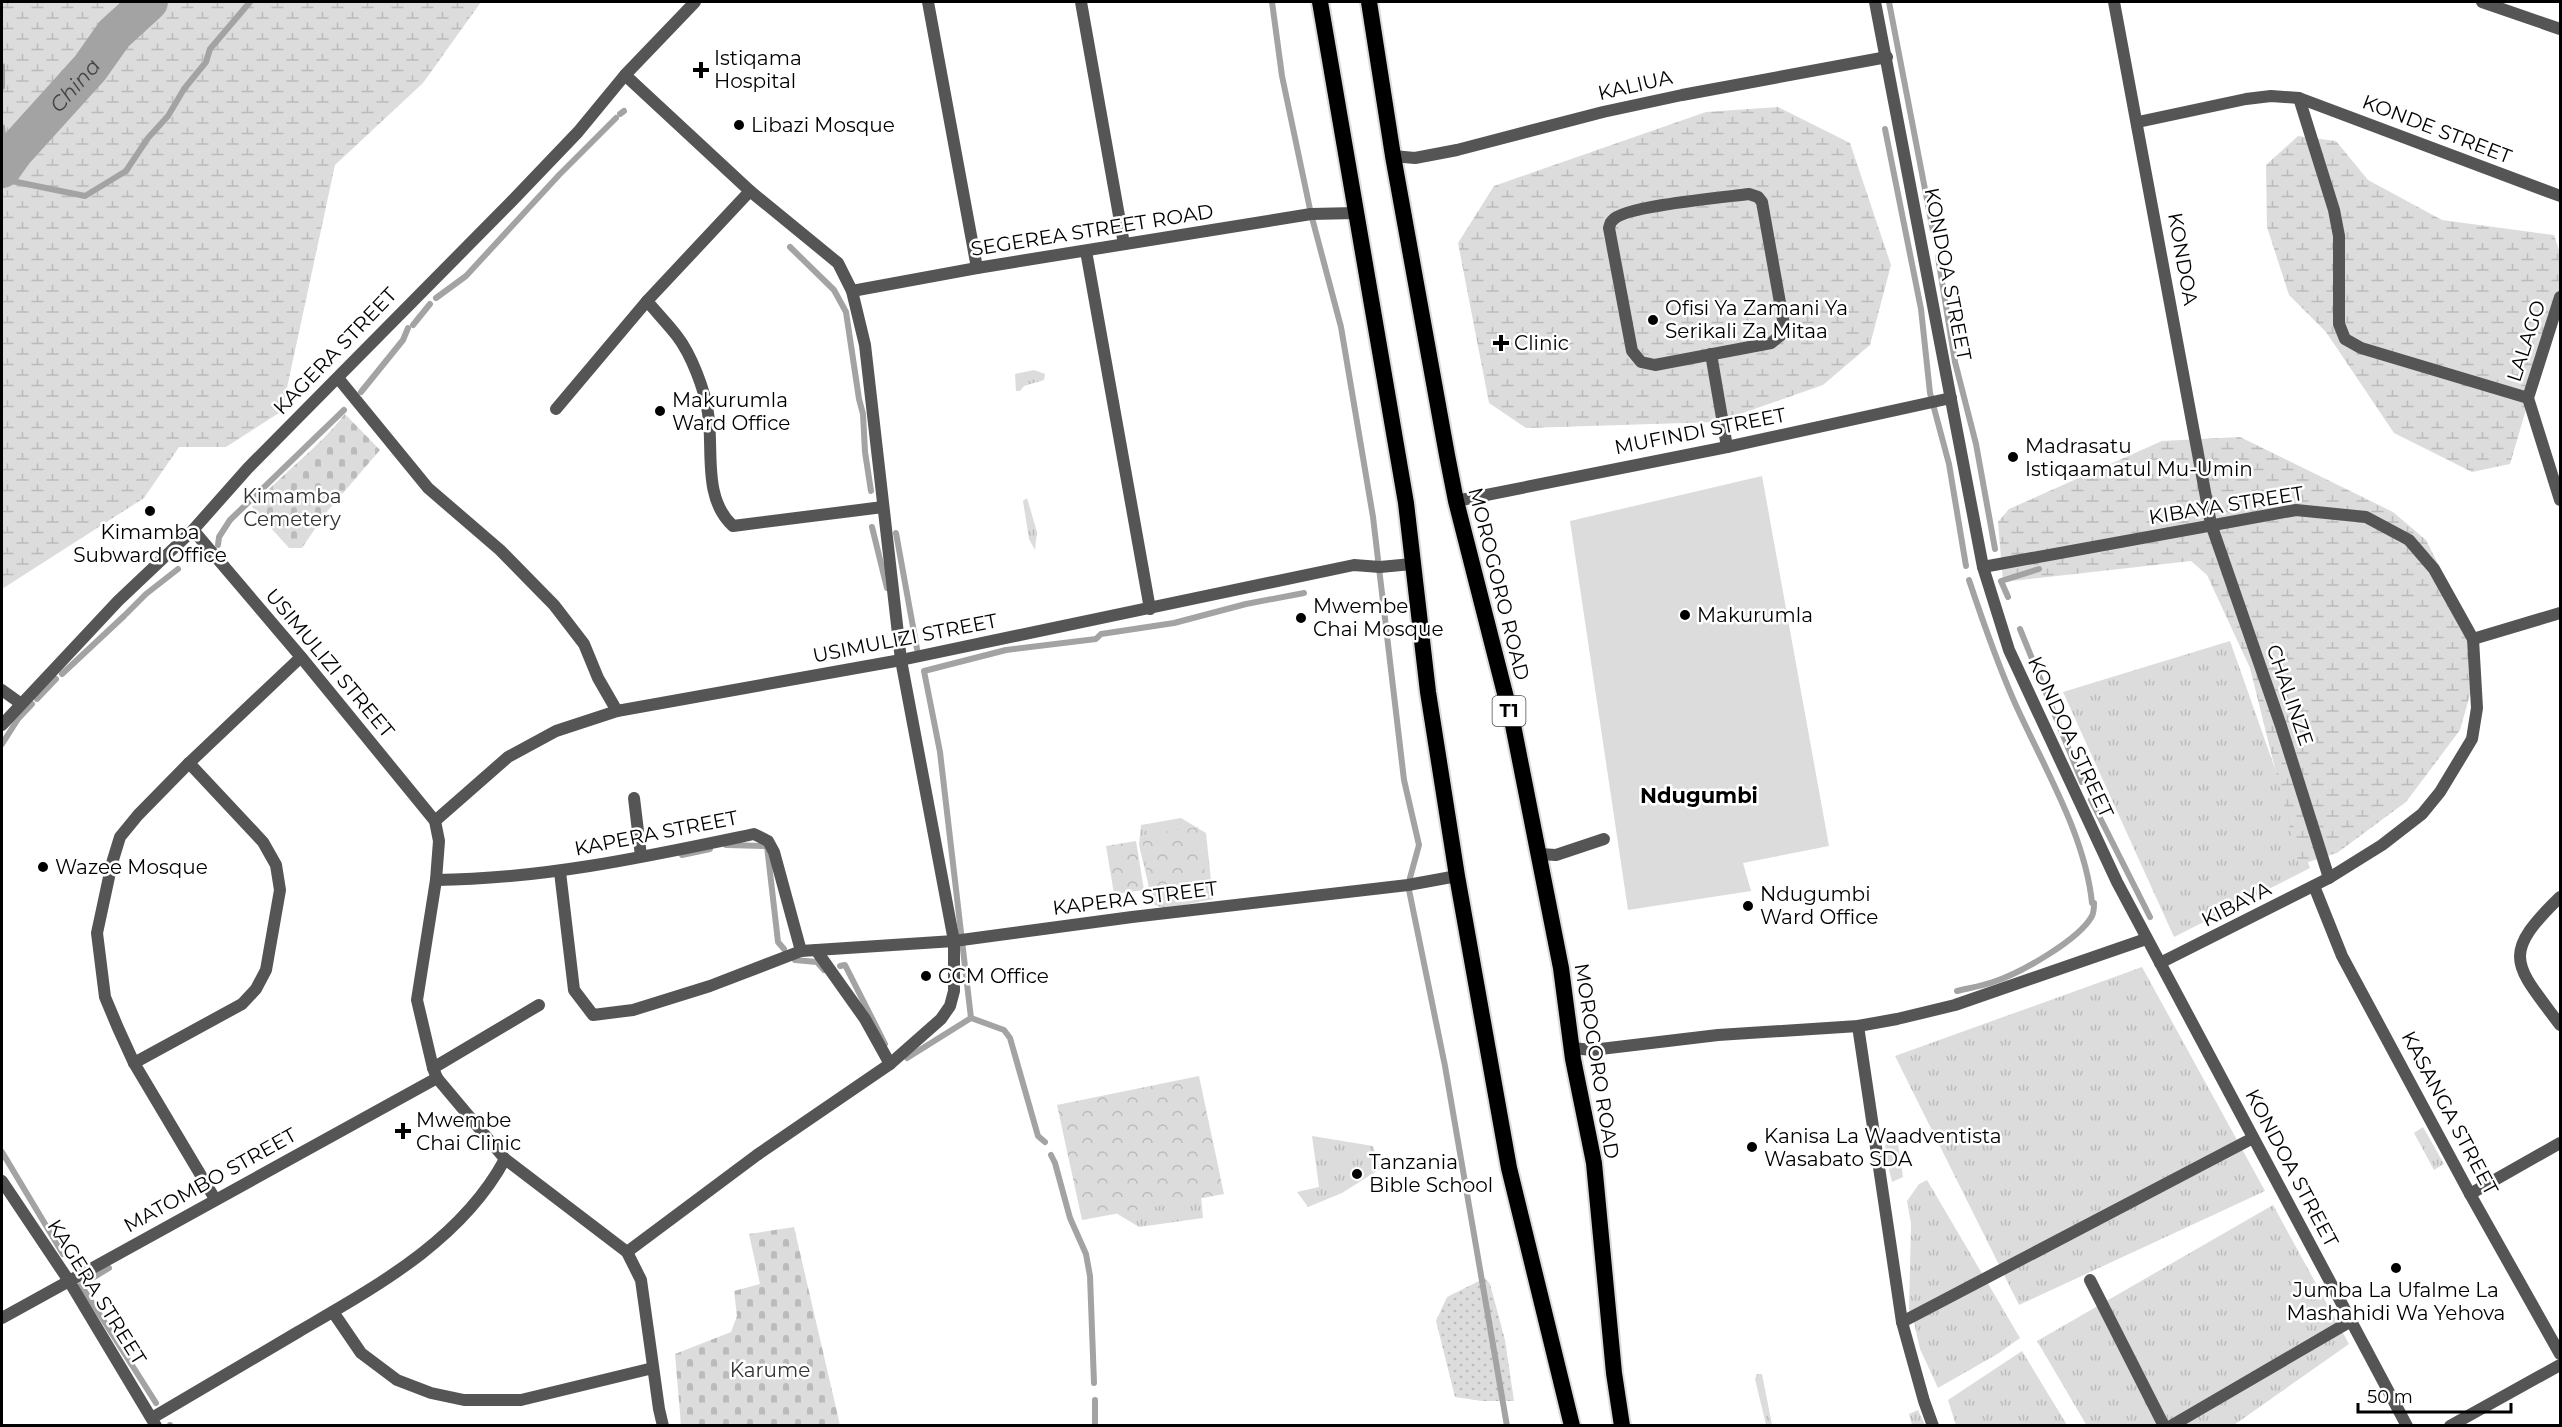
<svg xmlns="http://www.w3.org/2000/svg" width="2562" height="1427" viewBox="0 0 2562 1427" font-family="Montserrat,sans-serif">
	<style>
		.grass { fill: url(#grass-tufts) }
		.wetland { fill: url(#wetland-marsh) }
		.cemetery { fill: url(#cemetery-stones) }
		.park { fill: url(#park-crowns) }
		.garden { fill: url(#garden-dots) }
		.pitch { fill: #dcdcdc }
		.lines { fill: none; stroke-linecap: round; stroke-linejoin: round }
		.stream { stroke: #a3a3a3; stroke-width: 6 }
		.river { stroke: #a3a3a3; stroke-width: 38 }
		.trunk-casing { stroke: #dbdbdb; stroke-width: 20 }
		.minor { stroke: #555; stroke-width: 12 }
		.tertiary { stroke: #555; stroke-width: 12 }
		.trunk { stroke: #000; stroke-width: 16 }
		.poi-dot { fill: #000; stroke: #fff; stroke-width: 2 }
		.labels { text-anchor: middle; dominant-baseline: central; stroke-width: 5; stroke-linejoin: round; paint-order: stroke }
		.shield { fill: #fff; stroke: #4c4c4c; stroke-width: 1.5 }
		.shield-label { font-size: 18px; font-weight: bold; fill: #000 }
		.poi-label { font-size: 20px; fill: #000; stroke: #fff; text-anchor: start }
		.street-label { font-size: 20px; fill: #000; stroke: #fff }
		.park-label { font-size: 20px; fill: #333; stroke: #fff }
		.water-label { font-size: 21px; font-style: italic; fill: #444; stroke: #fff }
		.neighbourhood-label { font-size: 21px; font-weight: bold; fill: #000; stroke: #fff }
	</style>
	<defs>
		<pattern id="grass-tufts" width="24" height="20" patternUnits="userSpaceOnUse" patternTransform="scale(1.5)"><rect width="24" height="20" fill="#dcdcdc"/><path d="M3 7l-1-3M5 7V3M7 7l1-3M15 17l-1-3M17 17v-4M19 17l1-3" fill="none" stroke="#bbb"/></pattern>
		<pattern id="wetland-marsh" width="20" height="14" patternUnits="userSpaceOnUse" patternTransform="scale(1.5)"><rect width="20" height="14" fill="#dcdcdc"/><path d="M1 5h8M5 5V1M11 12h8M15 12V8" fill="none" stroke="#bbb"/></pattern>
		<pattern id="cemetery-stones" width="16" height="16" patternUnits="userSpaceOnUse" patternTransform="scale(1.5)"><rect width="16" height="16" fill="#dcdcdc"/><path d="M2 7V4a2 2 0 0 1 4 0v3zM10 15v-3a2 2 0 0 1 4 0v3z" fill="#bbb"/></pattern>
		<pattern id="park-crowns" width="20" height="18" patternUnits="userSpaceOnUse" patternTransform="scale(1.5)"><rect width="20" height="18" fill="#dcdcdc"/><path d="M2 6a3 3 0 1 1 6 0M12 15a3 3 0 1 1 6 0" fill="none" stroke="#bbb"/></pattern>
		<pattern id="garden-dots" width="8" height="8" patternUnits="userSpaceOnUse" patternTransform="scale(1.5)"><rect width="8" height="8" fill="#dcdcdc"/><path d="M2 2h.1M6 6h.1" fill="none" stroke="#bbb" stroke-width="1.8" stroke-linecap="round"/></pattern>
	</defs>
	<rect width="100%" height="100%" fill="#fff"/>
	<g class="grass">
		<path d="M 1034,370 L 1045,374 L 1044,380 L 1024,386 L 1020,391 L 1016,391 L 1015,374 Z"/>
		<path d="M 1027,498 L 1037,532 L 1035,550 L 1029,539 L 1023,501 Z"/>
		<path d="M 2230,641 L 2310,868 L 2174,937 L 2063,692 Z"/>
		<path d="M 1181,818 L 1206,833 L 1213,899 L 1165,909 L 1153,904 L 1139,845 L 1141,825 Z"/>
		<path d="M 2142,967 L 2265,1191 L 2019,1305 L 1895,1056 Z"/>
		<path d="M 2423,1127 L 2444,1164 L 2434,1170 L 2414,1133 Z"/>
		<path d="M 1312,1136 L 1373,1146 L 1380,1169 L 1342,1193 L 1308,1207 L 1297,1192 L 1319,1187 Z"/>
		<path d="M 1897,1137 L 1903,1177 L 1892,1182 L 1885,1152 L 1886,1139 Z"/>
		<path d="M 1927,1180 L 2020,1338 L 1999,1353 L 1938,1388 L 1920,1349 L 1913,1318 L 1909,1310 L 1911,1224 L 1907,1201 L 1919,1184 Z"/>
		<path d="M 1200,1186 L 1203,1218 L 1139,1227 L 1096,1201 Z"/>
		<path d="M 2273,1205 L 2349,1344 L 2234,1425 L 2087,1426 L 2037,1341 Z"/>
		<path d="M 2022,1351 L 2067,1425 L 1956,1425 L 1948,1400 Z"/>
		<path d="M 1757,1374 L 1762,1374 L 1772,1425 L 1766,1425 L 1755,1379 Z"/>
		<path d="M 1918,1410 L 1925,1425 L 1912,1425 L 1909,1414 Z"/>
	</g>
	<g class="wetland">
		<path d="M 2,2 L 481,2 L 423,83 L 335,165 L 282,411 L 226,447 L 179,447 L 144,498 L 2,589 Z"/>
		<path d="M 1778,107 L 1850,143 L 1891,265 L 1870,345 L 1823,385 L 1717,422 L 1526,428 L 1489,403 L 1458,243 L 1494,186 L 1706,112 Z"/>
		<path d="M 2298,136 L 2336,141 L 2368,180 L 2442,220 L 2554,235 L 2560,253 L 2560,294 L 2510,464 L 2472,472 L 2394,433 L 2326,332 L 2289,295 L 2267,227 L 2266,165 Z"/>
		<path d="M 2240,437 L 2393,512 L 2426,540 L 2462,611 L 2475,677 L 2460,730 L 2406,802 L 2337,853 L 2299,865 L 2250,668 L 2207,575 L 2191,561 L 2003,582 L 1998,522 L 2009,509 L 2162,441 Z"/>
	</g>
	<g class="cemetery">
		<path d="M 345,414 L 380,450 L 325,514 L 302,548 L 289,548 L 252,507 C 281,474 318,449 345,414 Z"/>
		<path d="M 794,1227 L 840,1425 L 681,1425 L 675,1354 L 731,1332 L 737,1316 L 734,1291 L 760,1284 L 749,1234 Z"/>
	</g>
	<g class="park">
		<path d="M 1198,827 L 1206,880 L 1149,888 L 1142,835 Z"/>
		<path d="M 1136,841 L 1144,890 L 1114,894 L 1106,846 Z"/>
		<path d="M 1199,1076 L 1224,1194 L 1082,1220 L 1057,1105 Z"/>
	</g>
	<path class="garden" d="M 1485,1278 L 1490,1284 L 1505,1340 L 1514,1401 L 1482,1401 L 1455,1397 L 1436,1321 L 1447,1297 Z"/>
	<path class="pitch" d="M 1762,476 L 1829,846 L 1743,863 L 1751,891 L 1628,910 L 1570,521 Z"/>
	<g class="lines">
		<g class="stream">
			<path d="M 1272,2 L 1282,76 L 1311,214 L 1341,327 L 1373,517 L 1404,780 L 1419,845 L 1408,885 L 1445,1066 L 1507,1426"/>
			<path d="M 1889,2 L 1933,231"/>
			<path d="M 2,66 L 2,87"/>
			<path d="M 620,114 L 624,111"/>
			<path d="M 2,127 L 4,144 L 14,152"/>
			<path d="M 1885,129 L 1921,309 L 1930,393 L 1949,464 L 1966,566"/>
			<path d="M 2,179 L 85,196 L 126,171 L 148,138 L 168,116 L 184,89 L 206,62 L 210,49 L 250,2"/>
			<path d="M 790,247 L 834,290 L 846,312 L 859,399 L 863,414 L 865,452 L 871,491"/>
			<path d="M 1938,257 L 1955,362 L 1976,444 L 1995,549"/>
			<path d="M 436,298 L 466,276 L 559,175 L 616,118"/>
			<path d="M 413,325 L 430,304"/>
			<path d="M 361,392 L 403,340 L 408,328"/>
			<path d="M 872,527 L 887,588"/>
			<path d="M 896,533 L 917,649"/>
			<path d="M 218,545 L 219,537 L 230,520 L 344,410"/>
			<path d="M 188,560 L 193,555 L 201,557"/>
			<path d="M 2008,597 L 2001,581 L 2039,569"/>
			<path d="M 126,614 L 146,594 L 178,569"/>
			<path d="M 2020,629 L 2082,782"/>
			<path d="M 62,674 L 124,616"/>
			<path d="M 37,699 L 56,679"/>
			<path d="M 2,744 L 18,719 L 32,704"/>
			<path d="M 2091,800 L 2150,917"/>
			<path d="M 726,845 L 767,846 L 778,942 L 784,949"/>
			<path d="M 682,855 L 710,849"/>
			<path d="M 795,960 L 817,962 L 824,970"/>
			<path d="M 840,966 L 845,965 L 885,1044"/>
			<path d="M 1957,991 C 1969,988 1982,986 1993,982 C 2019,974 2079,940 2092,916 C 2094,912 2094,908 2094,903 L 2092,903 C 2085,834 2042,764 2014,701 C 1997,662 1983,622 1969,580"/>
			<path d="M 971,1018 L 940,752 L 924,671 L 1006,650 L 1096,639 L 1101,634 L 1174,623 L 1246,604 L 1304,593"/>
			<path d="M 907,1058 L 971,1018 L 1004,1030 L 1010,1038 L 1038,1136 L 1045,1142"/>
			<path d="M 2,1152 L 63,1254"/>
			<path d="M 1051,1155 L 1055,1163 L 1070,1218 L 1086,1254 L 1090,1276 L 1094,1383"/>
			<path d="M 109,1268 L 81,1285 L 156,1403"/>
			<path d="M 1095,1400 L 1095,1426"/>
			<path d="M 170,1425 L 170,1426"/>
		</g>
		<path class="river" id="s1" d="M 2,169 L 14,152 L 90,68 L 114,34 L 149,2"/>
		<defs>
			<g id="trunk">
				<path d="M 1320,2 L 1406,503 L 1428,692 L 1457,876 L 1509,1168 L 1572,1426"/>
				<path d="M 1369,2 L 1393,156 L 1447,455 L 1456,501 L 1513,725 L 1561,968 L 1573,1059 L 1594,1163 L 1614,1373 L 1622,1426"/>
			</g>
		</defs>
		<use href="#trunk" class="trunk-casing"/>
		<g class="minor">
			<path d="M 928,2 L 977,268"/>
			<path d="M 1081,2 L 1124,244"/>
			<path d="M 2114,2 L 2211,524 L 2281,726 L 2329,878"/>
			<path d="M 2482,2 L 2560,29"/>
			<path d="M 625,75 L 750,191 L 838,263 L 852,291 L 865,345 L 901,660 L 954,941 L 954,991 L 950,1006 L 941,1019 L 890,1064 L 757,1155 L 627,1252"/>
			<path d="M 2299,98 L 2334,210 L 2339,236 L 2339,324 L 2345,339 L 2361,348 L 2528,398"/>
			<path d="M 2138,122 L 2246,99 L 2271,96 L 2299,98 L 2560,196"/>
			<path d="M 1393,156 L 1415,158 L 1457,150 L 1603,112 L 1682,95 L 1887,57"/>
			<path d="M 1749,194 L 1758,197 L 1762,202 L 1784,325 L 1781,335 L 1771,343 L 1655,365 L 1641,362 L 1632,351 L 1609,228 C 1610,225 1610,222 1613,220 C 1624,206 1726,197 1749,194 Z"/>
			<path d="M 1086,251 L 1150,609"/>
			<path d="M 852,291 L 977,268 L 1311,214 L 1356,213"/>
			<path d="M 2560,297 L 2528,398 L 2560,500"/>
			<path d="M 647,301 C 657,313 668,324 677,336 C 691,354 705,390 708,413 C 714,449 702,498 733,526 L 883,507"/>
			<path d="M 1711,354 L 1727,447"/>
			<path d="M 338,378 L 428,488 L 500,550 L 554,605 L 584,644 L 598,678 L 617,711"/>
			<path d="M 556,409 L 647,301 L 750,191"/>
			<path d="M 1456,501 L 1727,447 L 1951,398"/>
			<path d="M 193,530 L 301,657 L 435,821 L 439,841 L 436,880 L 417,1000 L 433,1068 L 437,1078 L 505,1159 L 627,1252 L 641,1280 L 659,1409 L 663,1426"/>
			<path d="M 1983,567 L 2296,510 L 2366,517 L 2409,540 L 2434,569 L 2473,639 L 2477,708 L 2472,739 L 2440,792 L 2422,814 L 2382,845 L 2329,878 L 2160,963"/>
			<path d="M 2473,639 L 2560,613"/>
			<path d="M 2,690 L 20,703"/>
			<path d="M 2,725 L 118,601 L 193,530 L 248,468 L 511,202 L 578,132 L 625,75 L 695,2"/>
			<path d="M 634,798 L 641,856"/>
			<path d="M 435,821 L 508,757 L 556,731 L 617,711 L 901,660 L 1354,565 L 1380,567 L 1412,564"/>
			<path d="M 1539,854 L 1556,855 L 1604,839"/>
			<path d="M 560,872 L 574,990 L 593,1015 L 633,1010 L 710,986 L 801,951 L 954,941 L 1132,917 L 1408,885 L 1457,876"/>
			<path d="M 436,880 C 544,879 649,856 754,834 L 768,841 L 774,852 L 801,951"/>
			<path d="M 2314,886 L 2342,956 L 2470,1194 L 2560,1354"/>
			<path d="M 2560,897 C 2499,956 2515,964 2560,1025"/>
			<path d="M 816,950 L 865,1019 L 890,1064"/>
			<path d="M 1858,1026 L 1902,1322 L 1924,1401 L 1933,1426"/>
			<path d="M 1572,1048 L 1592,1050 L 1718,1035 L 1858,1026 L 1897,1019 L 1955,1005 L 2146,939"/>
			<path d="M 134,1063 L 242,1004 L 256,989 L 266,970 L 280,890 L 276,865 L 263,842 L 189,763"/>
			<path d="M 433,1068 L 539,1005"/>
			<path d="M 2,1181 L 69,1281 L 156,1426"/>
			<path d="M 2470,1194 L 2560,1143"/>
			<path d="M 215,1199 L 134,1063 L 118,1028 L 105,997 L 97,933 L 112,863 L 120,837 L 138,815 L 189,763 L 301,657"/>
			<path d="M 2090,1280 L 2164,1426"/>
			<path d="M 333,1312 L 361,1353 L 397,1380 L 431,1393 L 464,1400 L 521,1400 L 653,1368"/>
			<path d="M 2,1318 L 437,1078"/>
			<path d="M 1902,1322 L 2253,1138"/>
			<path d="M 152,1418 C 201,1389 249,1361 298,1332 C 375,1287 461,1241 505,1159"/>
			<path d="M 2171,1426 L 2351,1321"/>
			<path d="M 2450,1426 L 2560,1365"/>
		</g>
		<path class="tertiary" d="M 1875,2 L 1983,567 L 2009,650 L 2117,882 L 2407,1426"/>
		<use href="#trunk" class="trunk"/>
	</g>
	<g class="poi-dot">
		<path d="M698 61h6v6h6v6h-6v6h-6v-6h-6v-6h6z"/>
		<circle cx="739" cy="125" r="6"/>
		<circle cx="1653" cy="320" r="6"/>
		<path d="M1498 334h6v6h6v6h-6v6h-6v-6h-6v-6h6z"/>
		<circle cx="660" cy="411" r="6"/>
		<circle cx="2013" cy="457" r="6"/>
		<circle cx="150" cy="511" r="6"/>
		<circle cx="1685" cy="615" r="6"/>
		<circle cx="1301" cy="618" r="6"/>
		<circle cx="43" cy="867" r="6"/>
		<circle cx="1748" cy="906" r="6"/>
		<circle cx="926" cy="976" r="6"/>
		<path d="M400 1122h6v6h6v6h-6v6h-6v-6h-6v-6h6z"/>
		<circle cx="1752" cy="1147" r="6"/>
		<circle cx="1357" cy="1174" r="6"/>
		<circle cx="2396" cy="1268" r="6"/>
	</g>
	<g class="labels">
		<rect class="shield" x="1492.5" y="696" width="33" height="30" rx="4.5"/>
		<g class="shield-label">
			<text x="1509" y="711">T1</text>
		</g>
		<g class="poi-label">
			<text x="714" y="58">Istiqama<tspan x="714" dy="23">Hospital</tspan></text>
			<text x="751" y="125">Libazi Mosque</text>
			<text x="1665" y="308">Ofisi Ya Zamani Ya<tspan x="1665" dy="23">Serikali Za Mitaa</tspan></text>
			<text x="1514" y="343">Clinic</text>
			<text x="672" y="400">Makurumla<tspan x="672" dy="23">Ward Office</tspan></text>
			<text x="2025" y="446">Madrasatu<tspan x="2025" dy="23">Istiqaamatul Mu-Umin</tspan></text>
			<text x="150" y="532" text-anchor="middle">Kimamba<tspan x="150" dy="23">Subward Office</tspan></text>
			<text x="1313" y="606">Mwembe<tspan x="1313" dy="23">Chai Mosque</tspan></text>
			<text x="1697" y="615">Makurumla</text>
			<text x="55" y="867">Wazee Mosque</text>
			<text x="1760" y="894">Ndugumbi<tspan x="1760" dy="23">Ward Office</tspan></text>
			<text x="938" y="976">CCM Office</text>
			<text x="416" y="1120">Mwembe<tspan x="416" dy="23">Chai Clinic</tspan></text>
			<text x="1764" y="1136">Kanisa La Waadventista<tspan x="1764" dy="23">Wasabato SDA</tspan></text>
			<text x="1369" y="1162">Tanzania<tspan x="1369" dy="23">Bible School</tspan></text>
			<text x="2396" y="1290" text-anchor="middle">Jumba La Ufalme La<tspan x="2396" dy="23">Mashahidi Wa Yehova</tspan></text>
		</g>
		<g class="street-label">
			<text transform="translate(1635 85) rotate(-13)">KALIUA</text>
			<text transform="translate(2437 129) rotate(21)">KONDE STREET</text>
			<text transform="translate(1092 230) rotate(-9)">SEGEREA STREET ROAD</text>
			<text transform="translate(2183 259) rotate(80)">KONDOA</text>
			<text transform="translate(1948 274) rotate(79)">KONDOA STREET</text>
			<text transform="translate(2526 341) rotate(-72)">LALAGO</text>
			<text transform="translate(335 351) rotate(-46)">KAGERA STREET</text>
			<text transform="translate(1700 431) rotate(-11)">MUFINDI STREET</text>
			<text transform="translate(2226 505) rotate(-9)">KIBAYA STREET</text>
			<text transform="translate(1499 584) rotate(76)">MOROGORO ROAD</text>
			<text transform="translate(905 638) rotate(-11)">USIMULIZI STREET</text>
			<text transform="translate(330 663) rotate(50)">USIMULIZI STREET</text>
			<text transform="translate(2290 695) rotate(71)">CHALINZE</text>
			<text transform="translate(2071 737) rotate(65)">KONDOA STREET</text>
			<text transform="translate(656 833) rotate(-11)">KAPERA STREET</text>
			<text transform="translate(1135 898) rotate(-7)">KAPERA STREET</text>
			<text transform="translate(2236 904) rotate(-27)">KIBAYA</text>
			<text transform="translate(1597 1061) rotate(81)">MOROGORO ROAD</text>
			<text transform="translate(2450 1113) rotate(62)">KASANGA STREET</text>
			<text transform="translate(2292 1168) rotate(62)">KONDOA STREET</text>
			<text transform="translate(210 1180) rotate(-29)">MATOMBO STREET</text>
			<text transform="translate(97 1292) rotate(58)">KAGERA STREET</text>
		</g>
		<g class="park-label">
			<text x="292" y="496">Kimamba<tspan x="292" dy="23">Cemetery</tspan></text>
			<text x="770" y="1370">Karume</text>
		</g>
		<g class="water-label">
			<text stroke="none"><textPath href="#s1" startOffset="111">China</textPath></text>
		</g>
		<g class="neighbourhood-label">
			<text x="1699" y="795">Ndugumbi</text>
		</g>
	</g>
	<rect width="2562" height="1427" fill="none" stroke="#000000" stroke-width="6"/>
	<path d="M2358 1403v9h153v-9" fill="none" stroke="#000000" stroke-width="3"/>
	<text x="2367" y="1403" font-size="18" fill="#000000" stroke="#ffffff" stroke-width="4.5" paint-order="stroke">50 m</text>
</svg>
